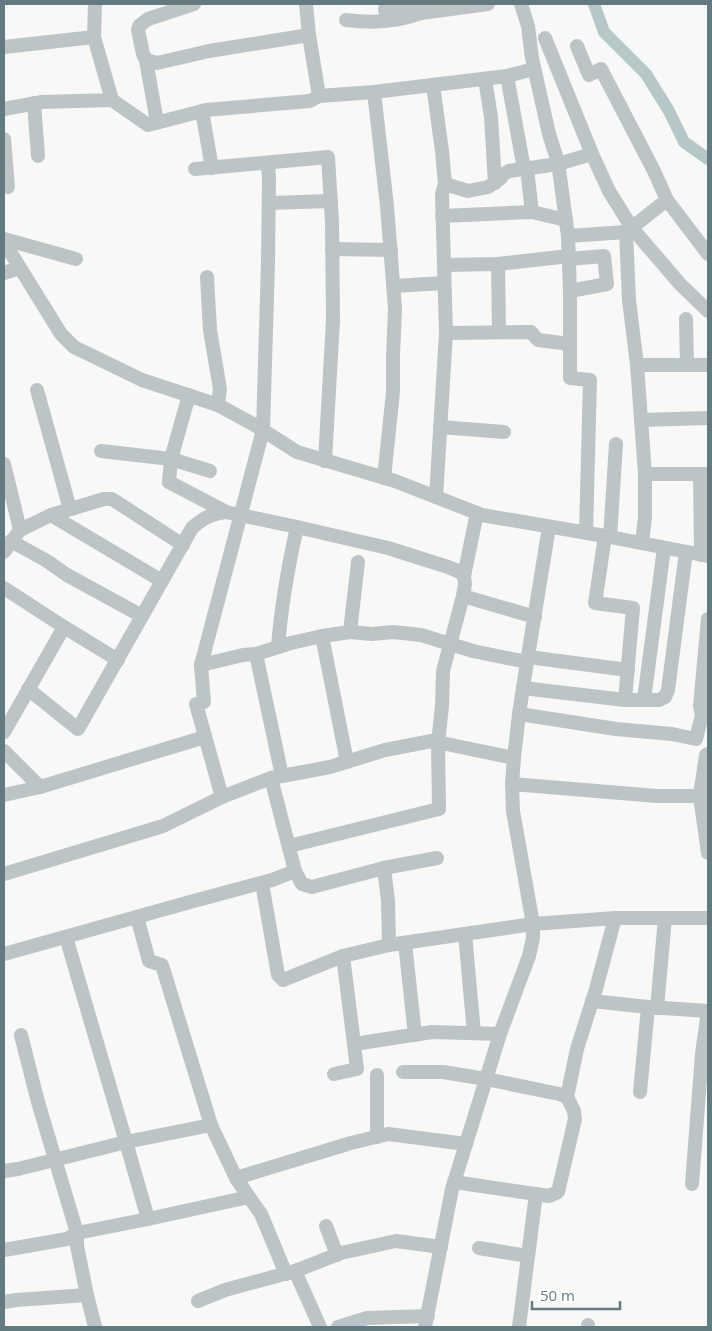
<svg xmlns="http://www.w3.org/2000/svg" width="712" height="1331" viewBox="0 0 712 1331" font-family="'Open Sans',sans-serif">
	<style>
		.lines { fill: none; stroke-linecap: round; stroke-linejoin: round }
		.canal { stroke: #b5c7c7; stroke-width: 12 }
		.street { stroke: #bcc4c6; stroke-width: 14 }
	</style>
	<rect width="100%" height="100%" fill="#f8f8f6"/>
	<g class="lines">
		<path class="canal" d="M 594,4 L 604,32 L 646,74 L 669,111 L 684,142 L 708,159"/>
		<g class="street">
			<path d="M 306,4 L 309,35"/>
			<path d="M 418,4 L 421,13 L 488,4"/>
			<path d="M 521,4 L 528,26 L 532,58 L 549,134 L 558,162 L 568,236 L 570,291 L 570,378 L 590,380 L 586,533"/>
			<path d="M 346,20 C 370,23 398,22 421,13"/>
			<path d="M 387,20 L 385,9 L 418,5"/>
			<path d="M 545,38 L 592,154 L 609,191 L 632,228 L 680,284 L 708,311"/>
			<path d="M 577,46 L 589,75 L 601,69 L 654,171 L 667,200 L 626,232 L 629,300 L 637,365 L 645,474 L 645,517 L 642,543"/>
			<path d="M 4,47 L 94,37 L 95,4"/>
			<path d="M 146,60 L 157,122"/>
			<path d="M 507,76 L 524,169"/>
			<path d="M 485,79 L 491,117 L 495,183"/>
			<path d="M 433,85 L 442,151 L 445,184 L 442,194 L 446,333 L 436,497"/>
			<path d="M 374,92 L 507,76 L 534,69"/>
			<path d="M 319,96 L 374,92 L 387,206 L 395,309 L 393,356 L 393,392 L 384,478"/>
			<path d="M 112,100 L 148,125 L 206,110 L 310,101 L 319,96 L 309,35 L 209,51 L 157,63 L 146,60 L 143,54 L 138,30 L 139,26 L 148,19 L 194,4"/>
			<path d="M 34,103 L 38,156"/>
			<path d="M 4,109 L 42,102 L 112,100 L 94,37"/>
			<path d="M 202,111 L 212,168"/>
			<path d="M 4,139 L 8,187"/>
			<path d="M 195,169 L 328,157 L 332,222 L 333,320 L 325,461"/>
			<path d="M 527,169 L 532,212"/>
			<path d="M 445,184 L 468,191 L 488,187 L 500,179 L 504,174 L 509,171 L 558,164 L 592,154"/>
			<path d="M 667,200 L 708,254"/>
			<path d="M 269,203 L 331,201"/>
			<path d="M 442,216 L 532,212 L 566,220"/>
			<path d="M 568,236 L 626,232"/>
			<path d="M 4,239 L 76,259"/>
			<path d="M 4,242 L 61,334 L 74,347 L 142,380 L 218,405 L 253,424 L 297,452 L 395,481 L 482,515 L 605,536 L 708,556"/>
			<path d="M 332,249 L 391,250"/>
			<path d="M 569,259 L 604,256 L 607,284 L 570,291"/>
			<path d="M 498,264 L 499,332"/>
			<path d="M 444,265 L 498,264 L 569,256"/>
			<path d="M 4,273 L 19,268"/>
			<path d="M 207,277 L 210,330 L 220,389 L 218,405"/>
			<path d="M 394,286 L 444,283"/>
			<path d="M 686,319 L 687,365"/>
			<path d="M 446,333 L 531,332 L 538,340 L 570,344"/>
			<path d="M 637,365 L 708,365"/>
			<path d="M 37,390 L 70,509"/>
			<path d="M 189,395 L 171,459 L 169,482 L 226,512 L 297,527"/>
			<path d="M 641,420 L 708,418"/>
			<path d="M 440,427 L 504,432"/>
			<path d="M 101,451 L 171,459 L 210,471"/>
			<path d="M 4,464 L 20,530"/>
			<path d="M 645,474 L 708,474"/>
			<path d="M 700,474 L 701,555"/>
			<path d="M 51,515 L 104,499 L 112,499 L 183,545"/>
			<path d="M 605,536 L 595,603 L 633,608 L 625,700"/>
			<path d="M 610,537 L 616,444"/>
			<path d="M 11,541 L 47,561 L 67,575 L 142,616"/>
			<path d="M 4,552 L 20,530 L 51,515 L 162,581"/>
			<path d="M 464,576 L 477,513"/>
			<path d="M 4,588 L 64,627 L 4,732"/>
			<path d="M 64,627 L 118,660"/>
			<path d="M 350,632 L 358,562"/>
			<path d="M 322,636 L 347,762"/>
			<path d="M 278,647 C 281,607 288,567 297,527 L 388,548 L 448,567 L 460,572 L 464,576 L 465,584 L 463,596"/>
			<path d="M 528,657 L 628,670"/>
			<path d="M 527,662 L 549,527"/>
			<path d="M 201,665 L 243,655 L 256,654"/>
			<path d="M 523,688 L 625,700 L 659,700 L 665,697 L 668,690 L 686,552"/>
			<path d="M 28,689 L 78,729 L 192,528 C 203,518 211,514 226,512"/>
			<path d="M 644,700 L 664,548"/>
			<path d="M 204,702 L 201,665 L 263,430 L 268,262 L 269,178 L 268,163"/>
			<path d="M 196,704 L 222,797"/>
			<path d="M 519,714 L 616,729 L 672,734 L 696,739 L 702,715 L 700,706 L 708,619"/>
			<path d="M 4,751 L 40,787 L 4,795"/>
			<path d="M 708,754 L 706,755 L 700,796 L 708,853"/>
			<path d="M 514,758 L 512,784 L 513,811 L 533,924 L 615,918 L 596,989 L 577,1049 L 567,1097"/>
			<path d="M 512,784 L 657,796 L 700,796"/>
			<path d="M 40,787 L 205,737"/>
			<path d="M 289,846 L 439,809 L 438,743 L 442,706 L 443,671 L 463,596 L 535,617"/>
			<path d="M 384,868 L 437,858"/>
			<path d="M 295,871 L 302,884 L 312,887 L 384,868 L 388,901 L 389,945"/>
			<path d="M 4,874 L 163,826 L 222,797 L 271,778 L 330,767 L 385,750 L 432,741 L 514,758 L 519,714 L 527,662 L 473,651 L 421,635 L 393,632 L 372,634 L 350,632 L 322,636 L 291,643 L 256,654 L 282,776"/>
			<path d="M 262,883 L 278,975 L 283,980 L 343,956"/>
			<path d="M 137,917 L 149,961 L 162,965 L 211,1125 L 126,1142 L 148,1219"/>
			<path d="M 615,918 L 708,918"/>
			<path d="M 465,934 L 474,1033"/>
			<path d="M 405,943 L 415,1035"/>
			<path d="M 4,954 L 190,902 L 272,880 L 295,871 L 271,778"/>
			<path d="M 592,1001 L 648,1007 L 640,1092"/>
			<path d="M 648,1007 L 708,1011 L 702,1054 L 692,1184"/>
			<path d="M 657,1008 L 665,918"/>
			<path d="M 21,1035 L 38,1102 L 77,1233 L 148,1219 L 249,1197 L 236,1178 L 211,1125"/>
			<path d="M 403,1072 L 443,1072 L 486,1079 L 559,1094 L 567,1097 L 574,1111 L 575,1119 L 558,1192 L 549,1196 L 454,1182"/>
			<path d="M 334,1074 L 357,1069 L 354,1044"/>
			<path d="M 377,1137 L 377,1075"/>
			<path d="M 4,1171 L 18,1169 L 126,1142 L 66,937"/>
			<path d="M 236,1178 L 351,1143 L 388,1134 L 466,1144"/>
			<path d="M 249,1197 L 261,1214 L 286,1274"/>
			<path d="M 326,1226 L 337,1255"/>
			<path d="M 479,1248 L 528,1256"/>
			<path d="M 4,1250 L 67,1239 L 77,1233 L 77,1246 L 87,1295"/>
			<path d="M 295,1271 L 341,1253 L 396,1241 L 441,1247"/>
			<path d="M 198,1301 L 225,1290 L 295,1271 L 320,1327"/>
			<path d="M 4,1302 L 16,1300 L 87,1295 L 95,1327"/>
			<path d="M 338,1327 L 367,1318 L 428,1316"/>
			<path d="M 425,1327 L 452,1189 L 500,1034 L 529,956 L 533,938 L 533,924 L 389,945 L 343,956 L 354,1044 L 432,1032 L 500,1034"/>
			<path d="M 519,1327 L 536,1194"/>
			<path d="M 588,1327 L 588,1325"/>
		</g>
	</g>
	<rect width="712" height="1331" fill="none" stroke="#637a81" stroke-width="10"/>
	<path d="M532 1301v8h88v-8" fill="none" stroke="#637a81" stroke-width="2.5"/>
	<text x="540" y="1301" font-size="15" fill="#637a81" stroke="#ffffff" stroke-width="4" paint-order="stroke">50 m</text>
</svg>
